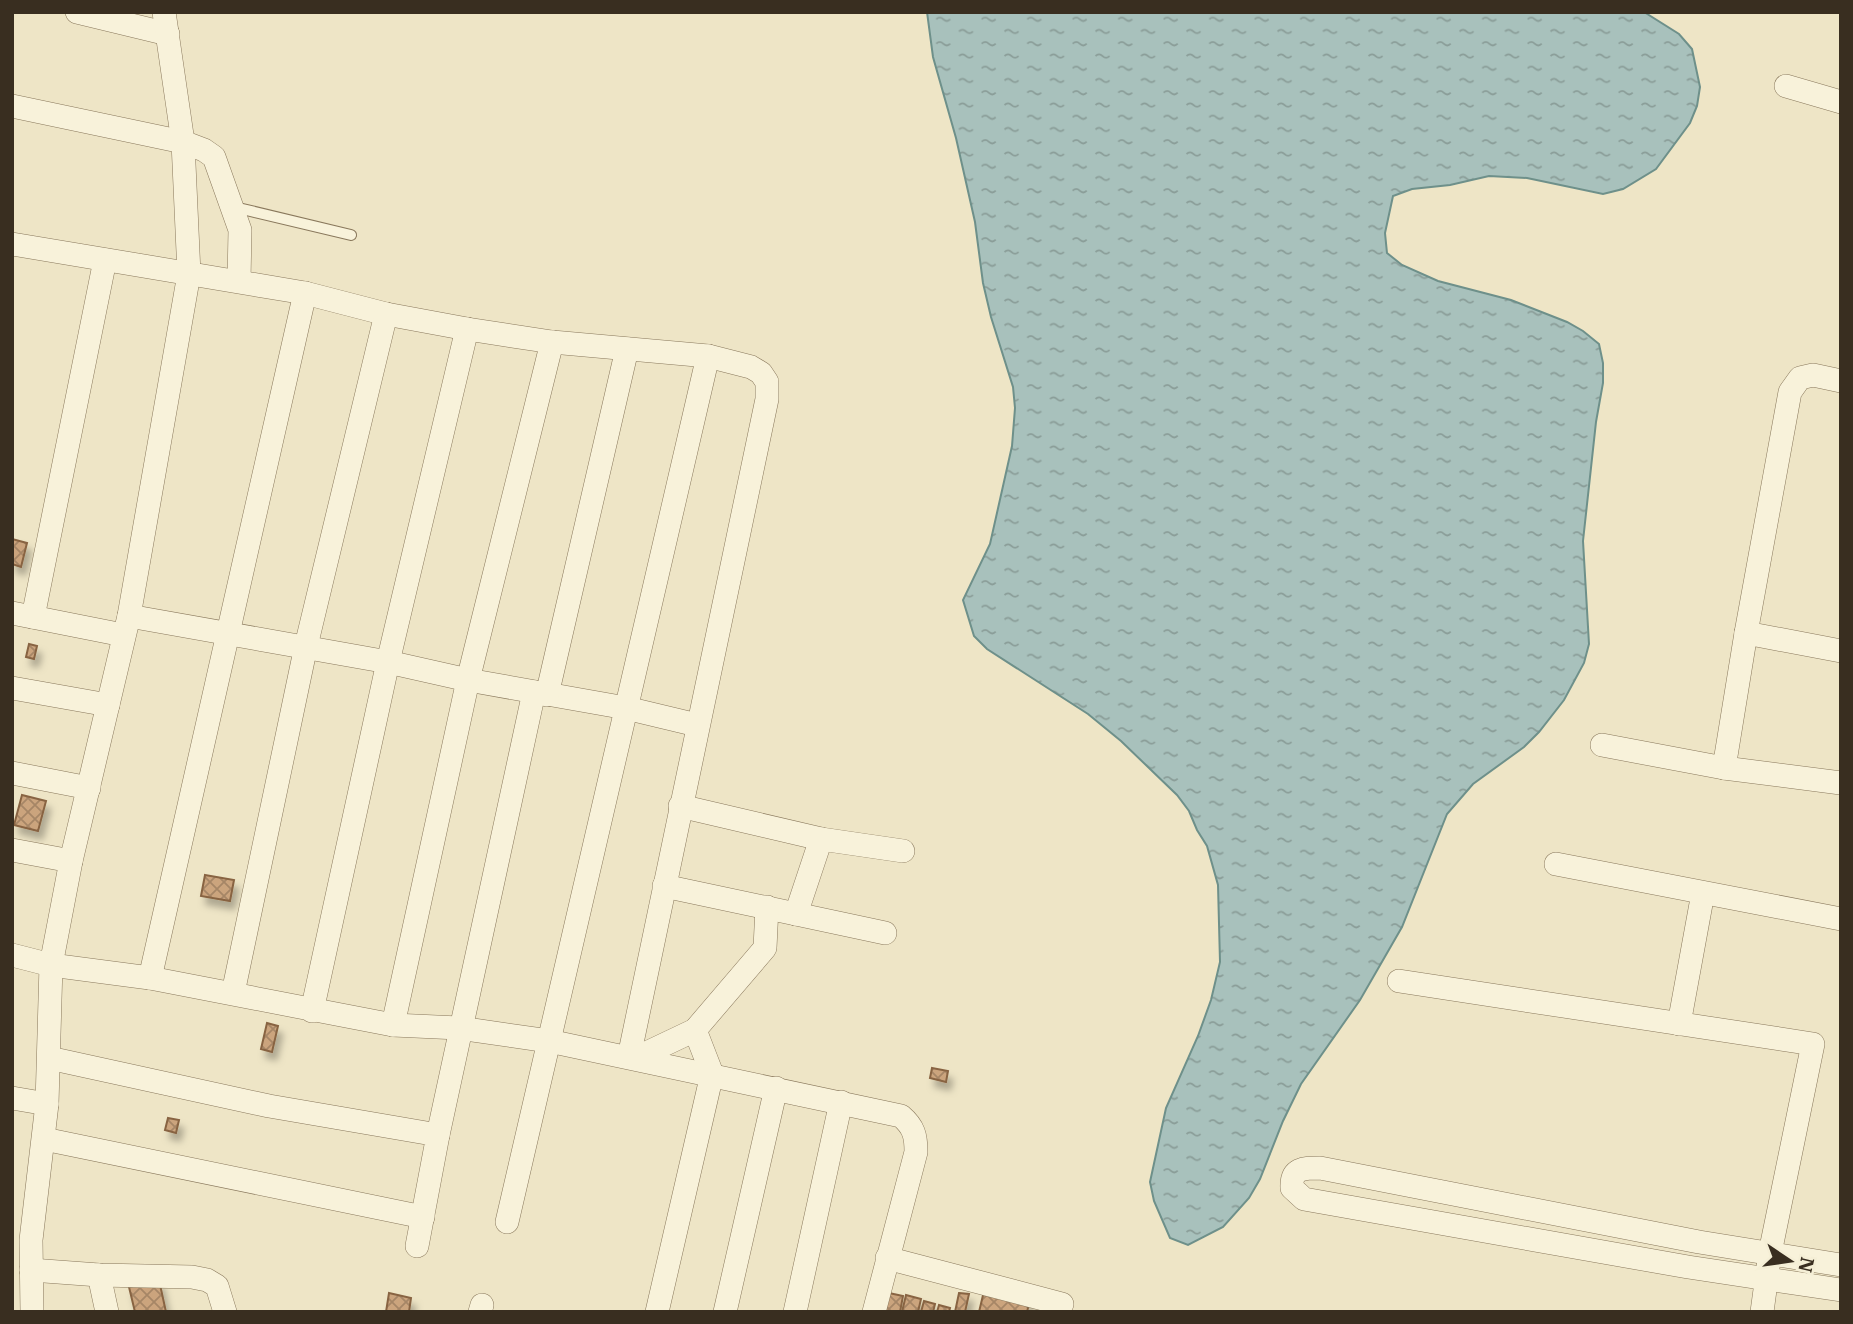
<svg xmlns="http://www.w3.org/2000/svg" width="1853" height="1324" viewBox="0 0 1853 1324" font-family="'IBM Plex Serif',serif">
	<style>
		.water { fill: url(#water-ripples); stroke: #6e908a; stroke-width: 2 }
		.building { fill: url(#building-cross-hatch); stroke: #886442; stroke-width: 2; filter: url(#shadow) }
		.lines { fill: none; stroke-linecap: round; stroke-linejoin: round }
		.service-casing { stroke: #89785c; stroke-width: 12 }
		.minor-casing { stroke: #89785c; stroke-width: 24 }
		.service { stroke: #f8f2da; stroke-width: 10 }
		.minor { stroke: #f8f2da; stroke-width: 23 }
	</style>
	<defs>
		<pattern id="water-ripples" width="26" height="14" patternUnits="userSpaceOnUse" patternTransform="scale(1.75)"><rect width="26" height="14" fill="#a8c1bc"/><path d="M2 4q2-2 4 0t4 0M15 11q2-2 4 0t4 0" fill="none" stroke="#8a9d98"/></pattern>
		<pattern id="building-cross-hatch" width="8" height="8" patternUnits="userSpaceOnUse" patternTransform="scale(1.75)"><rect width="8" height="8" fill="#cba47d"/><path d="M0 0l8 8M0 8l8-8" fill="none" stroke="#a68666"/></pattern>
		<filter id="shadow"><feDropShadow dx="4.5" dy="8" stdDeviation="3.5" flood-color="#0004"/></filter>
	</defs>
	<rect width="100%" height="100%" fill="#eee5c6"/>
	<path class="water" d="M 927,12 L 1644,12 L 1679,34 L 1692,49 L 1700,87 L 1697,106 L 1690,123 L 1656,169 L 1623,189 L 1603,194 L 1527,178 L 1489,176 L 1450,185 L 1412,189 L 1393,196 L 1385,233 L 1387,253 L 1402,265 L 1438,281 L 1511,300 L 1567,322 L 1583,331 L 1599,344 L 1603,363 L 1603,383 L 1596,422 L 1583,541 L 1589,644 L 1584,663 L 1564,700 L 1539,732 L 1524,747 L 1473,784 L 1447,814 L 1402,927 L 1360,1000 L 1301,1084 L 1283,1121 L 1260,1179 L 1249,1198 L 1223,1227 L 1188,1245 L 1170,1238 L 1154,1201 L 1150,1182 L 1166,1108 L 1198,1036 L 1211,1000 L 1220,962 L 1218,885 L 1207,846 L 1197,830 L 1189,811 L 1177,795 L 1121,741 L 1088,714 L 987,649 L 974,636 L 963,600 L 990,544 L 1012,446 L 1015,408 L 1013,387 L 991,317 L 983,283 L 975,222 L 956,138 L 933,57 Z"/>
	<g class="building">
		<path d="M 12,539 L 27,543 L 21,567 L 12,564 Z"/>
		<path d="M 29,644 L 37,646 L 34,659 L 26,657 Z"/>
		<path d="M 22,795 L 46,801 L 38,831 L 14,825 Z"/>
		<path d="M 205,875 L 234,880 L 230,901 L 201,896 Z"/>
		<path d="M 267,1023 L 278,1026 L 272,1052 L 261,1049 Z"/>
		<path d="M 932,1068 L 948,1071 L 946,1082 L 930,1078 Z"/>
		<path d="M 168,1118 L 179,1120 L 176,1133 L 165,1130 Z"/>
		<path d="M 159,1280 L 166,1312 L 135,1312 L 129,1287 Z"/>
		<path d="M 984,1291 L 1030,1300 L 1027,1312 L 979,1312 Z"/>
		<path d="M 389,1293 L 411,1298 L 409,1312 L 386,1312 Z"/>
		<path d="M 889,1293 L 903,1296 L 900,1312 L 885,1312 Z"/>
		<path d="M 959,1293 L 969,1294 L 965,1312 L 955,1312 Z"/>
		<path d="M 906,1295 L 921,1299 L 918,1312 L 902,1312 Z"/>
		<path d="M 924,1301 L 935,1304 L 933,1312 L 921,1312 Z"/>
		<path d="M 939,1305 L 950,1308 L 949,1312 L 937,1312 Z"/>
	</g>
	<g class="lines">
		<defs>
			<path id="service" d="M 234,207 L 351,235"/>
			<g id="minor">
				<path d="M 77,12 L 168,34"/>
				<path d="M 1786,86 L 1841,102"/>
				<path d="M 12,106 L 183,142 L 204,150 L 214,157 L 240,230 L 239,281"/>
				<path d="M 12,244 L 305,293 L 386,314 L 467,329 L 552,342 L 708,356 L 751,367 L 761,373 L 767,382 L 767,399 L 629,1057"/>
				<path d="M 12,613 L 123,635"/>
				<path d="M 129,616 L 388,662 L 468,680 L 626,708 L 697,725"/>
				<path d="M 33,617 L 105,260"/>
				<path d="M 1746,633 L 1790,392 L 1800,378 L 1813,375 L 1841,381"/>
				<path d="M 12,688 L 108,705"/>
				<path d="M 547,695 L 627,349"/>
				<path d="M 1602,745 L 1724,768 L 1746,633 L 1841,651"/>
				<path d="M 1724,768 L 1841,783"/>
				<path d="M 12,773 L 89,788"/>
				<path d="M 680,806 L 821,839 L 903,851"/>
				<path d="M 12,850 L 71,861"/>
				<path d="M 1556,864 L 1841,919"/>
				<path d="M 664,886 L 885,933"/>
				<path d="M 796,914 L 821,839"/>
				<path d="M 12,955 L 51,965 L 150,978 L 393,1025 L 468,680 L 552,342"/>
				<path d="M 150,978 L 305,293"/>
				<path d="M 1399,981 L 1813,1044 L 1770,1253 L 1762,1312"/>
				<path d="M 233,993 L 306,646 L 386,314"/>
				<path d="M 312,1011 L 388,662 L 467,329"/>
				<path d="M 1679,1024 L 1703,893"/>
				<path d="M 393,1025 L 459,1028 L 549,1041 L 901,1116 C 914,1127 916,1136 916,1152 L 874,1312"/>
				<path d="M 49,1058 L 269,1106 L 438,1135 L 417,1246"/>
				<path d="M 636,1058 L 695,1030"/>
				<path d="M 12,1098 L 47,1104"/>
				<path d="M 438,1135 L 534,692"/>
				<path d="M 44,1139 L 423,1217"/>
				<path d="M 507,1222 L 708,356"/>
				<path d="M 887,1258 L 1062,1304"/>
				<path d="M 1841,1265 L 1699,1242 L 1320,1168 C 1303,1168 1291,1168 1292,1188 L 1304,1199 L 1688,1267 L 1841,1290"/>
				<path d="M 31,1270 L 99,1275 L 192,1277 L 207,1280 L 217,1286 L 225,1312"/>
				<path d="M 99,1275 L 107,1312"/>
				<path d="M 32,1312 L 31,1240 L 47,1104 L 51,965 L 71,861 L 129,616 L 189,274 L 183,142 L 164,12"/>
				<path d="M 480,1312 L 482,1305"/>
				<path d="M 657,1312 L 712,1074 L 695,1030 L 765,948 L 767,907"/>
				<path d="M 725,1312 L 776,1088"/>
				<path d="M 795,1312 L 841,1102"/>
			</g>
		</defs>
		<use href="#service" class="service-casing"/>
		<use href="#minor" class="minor-casing"/>
		<use href="#service" class="service"/>
		<use href="#minor" class="minor"/>
	</g>
	<rect width="1853" height="1324" fill="none" stroke="#392e20" stroke-width="28"/>
	<g transform="translate(1790 1261) rotate(103)" stroke="#f5efd6" stroke-width="5" paint-order="stroke">
	<path d="M0-5L12 26L0 18L-12 26Z" fill="#392e20"/>
	<text y="-10" font-size="19" font-weight="bold" text-anchor="middle" fill="#392e20">N</text>
	</g>
</svg>
